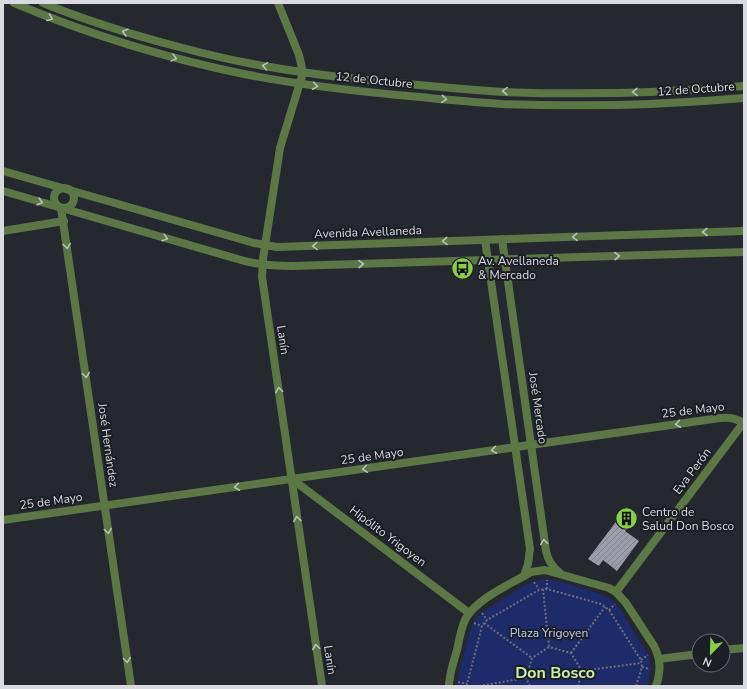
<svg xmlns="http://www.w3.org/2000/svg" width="747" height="689" viewBox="0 0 747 689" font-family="'Nunito Sans',sans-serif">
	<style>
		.green { fill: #1d2b6b }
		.building { fill: url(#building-hatch) }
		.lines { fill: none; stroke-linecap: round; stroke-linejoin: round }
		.path { stroke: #6d6f75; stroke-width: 2; stroke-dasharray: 2 2; stroke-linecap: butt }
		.minor { stroke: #5a7745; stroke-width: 8 }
		.tertiary { stroke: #5a7745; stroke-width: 8 }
		.oneway { stroke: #b8c1b8 }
		.labels { text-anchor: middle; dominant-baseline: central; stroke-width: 4; stroke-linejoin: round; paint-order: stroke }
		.street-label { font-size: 12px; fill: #d8dadf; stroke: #1c1e26 }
		.poi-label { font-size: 12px; fill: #d8dadf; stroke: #1c1e26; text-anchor: start }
		.park-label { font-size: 12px; fill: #bdccf5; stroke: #1c1e26 }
		.district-label { font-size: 16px; font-weight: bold; fill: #c8f0ab; stroke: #1c1e26 }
	</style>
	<defs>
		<pattern id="building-hatch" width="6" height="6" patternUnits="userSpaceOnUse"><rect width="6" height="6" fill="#9b9ea8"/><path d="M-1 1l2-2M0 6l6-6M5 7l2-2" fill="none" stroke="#80828a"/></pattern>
	</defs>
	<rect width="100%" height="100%" fill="#25282f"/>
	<path class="green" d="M 543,579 L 554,580 L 598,593 L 611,599 L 620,609 L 648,655 C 652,666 650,675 647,686 L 457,686 L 459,673 L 470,631 L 473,623 L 477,617 L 487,609 L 527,584 Z"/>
	<path class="building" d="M 627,507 L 638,515 L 625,531 L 639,541 L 617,571 L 603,560 L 599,566 L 588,559 Z"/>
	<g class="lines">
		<g class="path">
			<path d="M 534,582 L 539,589"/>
			<path d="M 543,589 L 549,647"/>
			<path d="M 547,589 L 547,580"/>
			<path d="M 609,610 L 615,604"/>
			<path d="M 482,613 L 487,620"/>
			<path d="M 474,623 L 482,626"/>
			<path d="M 484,623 L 532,658"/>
			<path d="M 571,653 L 605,607"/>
			<path d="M 641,660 L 648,655"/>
			<path d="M 642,667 L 650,669"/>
			<path d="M 582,671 L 641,663"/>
			<path d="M 458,682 L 467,684"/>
			<path d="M 467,686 L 467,684 L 482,626 L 487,620 L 539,590 L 547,589 L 601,604 L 609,610 L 641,660 L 642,667 L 636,686"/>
			<path d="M 479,686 L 526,678"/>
			<path d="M 530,686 L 526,678 L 532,658 L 549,647 L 571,653 L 582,671 L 578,686"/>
		</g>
		<g class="minor">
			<path d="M 14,3 C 90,35 169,59 249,75 C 306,86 363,92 420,97 C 447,100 474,102 502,104 C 582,107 663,105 744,98"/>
			<path d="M 43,3 C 87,21 133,35 179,47 C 209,55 239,62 270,67 C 316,75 362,80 408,84 C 440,87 472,90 504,92 C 584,95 664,93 744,86"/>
			<path d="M 278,3 L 299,55 L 302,68 L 302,76 L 280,148 L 263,259 L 262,277 L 322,686"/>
			<path d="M 61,208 L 131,686"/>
			<path d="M 3,231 L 64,221"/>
			<path d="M 502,239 L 546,551 C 548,561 552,567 560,573"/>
			<path d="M 485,240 L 530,549 L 528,564 L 524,576"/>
			<path d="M 292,479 L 469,613"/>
			<path d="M 3,520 L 720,418 C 729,417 736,418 744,423"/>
			<path d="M 616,592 L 744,422"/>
			<path d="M 723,650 L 744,648"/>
			<path d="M 659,659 L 699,654"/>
			<path d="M 449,686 C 449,674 454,661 457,650 C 459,640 461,629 465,620 C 474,601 506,586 524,576 L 531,572 L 545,570 L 552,572 L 609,588 L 616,592 L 626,603 L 654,646 C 661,660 661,671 656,686"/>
		</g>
		<g class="tertiary">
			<path d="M 3,171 L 254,243 L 277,247 L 744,231"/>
			<circle cx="64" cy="198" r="10"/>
			<path d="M 3,191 L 241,260 C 258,265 275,266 293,266 L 744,252"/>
		</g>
	</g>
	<defs><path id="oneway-chevron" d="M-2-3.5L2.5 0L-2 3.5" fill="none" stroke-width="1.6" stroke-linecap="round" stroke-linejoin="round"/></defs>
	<g class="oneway">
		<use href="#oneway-chevron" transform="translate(50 18) rotate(22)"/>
		<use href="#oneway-chevron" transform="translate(125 32) rotate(-163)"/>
		<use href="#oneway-chevron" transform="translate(174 58) rotate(15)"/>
		<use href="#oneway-chevron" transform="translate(265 66) rotate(-170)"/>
		<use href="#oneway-chevron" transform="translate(315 86) rotate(8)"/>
		<use href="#oneway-chevron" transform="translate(505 91) rotate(-178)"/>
		<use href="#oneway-chevron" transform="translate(635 92) rotate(179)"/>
		<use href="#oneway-chevron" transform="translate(444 99) rotate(5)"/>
		<use href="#oneway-chevron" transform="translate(40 202) rotate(16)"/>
		<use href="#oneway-chevron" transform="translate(705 232) rotate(178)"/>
		<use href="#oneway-chevron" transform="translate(575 237) rotate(178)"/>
		<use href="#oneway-chevron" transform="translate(165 238) rotate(16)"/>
		<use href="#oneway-chevron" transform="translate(445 241) rotate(178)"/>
		<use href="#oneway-chevron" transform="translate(67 246) rotate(82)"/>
		<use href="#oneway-chevron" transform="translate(315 246) rotate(178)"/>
		<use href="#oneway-chevron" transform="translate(617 256) rotate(-2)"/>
		<use href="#oneway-chevron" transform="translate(361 264) rotate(-2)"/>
		<use href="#oneway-chevron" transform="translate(86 375) rotate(82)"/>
		<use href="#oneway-chevron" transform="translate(279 390) rotate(-98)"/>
		<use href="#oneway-chevron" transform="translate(678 424) rotate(172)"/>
		<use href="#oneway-chevron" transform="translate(494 450) rotate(172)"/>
		<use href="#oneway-chevron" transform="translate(365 469) rotate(172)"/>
		<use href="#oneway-chevron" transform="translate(237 487) rotate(172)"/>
		<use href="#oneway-chevron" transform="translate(297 519) rotate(-98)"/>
		<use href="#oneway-chevron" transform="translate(108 531) rotate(82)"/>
		<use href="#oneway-chevron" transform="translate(544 542) rotate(-98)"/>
		<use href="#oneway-chevron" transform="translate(316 647) rotate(-98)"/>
		<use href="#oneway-chevron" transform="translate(127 660) rotate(82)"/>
	</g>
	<defs>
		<symbol id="bus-disc" viewBox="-11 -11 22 22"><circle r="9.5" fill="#88cf49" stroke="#1c1e26"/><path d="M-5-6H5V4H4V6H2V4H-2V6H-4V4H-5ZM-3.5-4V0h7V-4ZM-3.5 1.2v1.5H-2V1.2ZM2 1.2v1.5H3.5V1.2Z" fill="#111"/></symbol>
		<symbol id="building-disc" viewBox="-11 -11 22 22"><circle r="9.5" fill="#88cf49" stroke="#1c1e26"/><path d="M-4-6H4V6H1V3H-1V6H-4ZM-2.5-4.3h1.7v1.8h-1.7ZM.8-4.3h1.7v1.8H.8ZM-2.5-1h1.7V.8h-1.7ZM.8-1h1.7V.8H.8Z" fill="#111"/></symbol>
	</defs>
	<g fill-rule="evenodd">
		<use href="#bus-disc" x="450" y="256" width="25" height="25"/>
		<use href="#building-disc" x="614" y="506" width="25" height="25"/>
	</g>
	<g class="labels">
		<g class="street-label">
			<text transform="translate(374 80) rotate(6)">12 de Octubre</text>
			<text transform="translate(696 89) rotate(-4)">12 de Octubre</text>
			<text transform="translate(368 232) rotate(-2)">Avenida Avellaneda</text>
			<text transform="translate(283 340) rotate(82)">Lanín</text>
			<text transform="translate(538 408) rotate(82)">José Mercado</text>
			<text transform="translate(693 410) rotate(-7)">25 de Mayo</text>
			<text transform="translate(108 445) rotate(82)">José Hernández</text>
			<text transform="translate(372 456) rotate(-8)">25 de Mayo</text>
			<text transform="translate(692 471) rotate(-53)">Eva Perón</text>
			<text transform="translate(51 501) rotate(-8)">25 de Mayo</text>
			<text transform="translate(388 536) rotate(37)">Hipólito Yrigoyen</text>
			<text transform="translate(330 660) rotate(82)">Lanín</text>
		</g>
		<g class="poi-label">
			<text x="478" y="261">Av. Avellaneda<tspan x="478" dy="14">&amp; Mercado</tspan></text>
			<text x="642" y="512">Centro de<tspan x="642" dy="14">Salud Don Bosco</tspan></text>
		</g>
		<g class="park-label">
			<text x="549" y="633">Plaza Yrigoyen</text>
		</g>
		<g class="district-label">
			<text x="555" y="673">Don Bosco</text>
		</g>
	</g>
	<rect width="747" height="689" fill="none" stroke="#d8dadf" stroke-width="8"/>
	<g transform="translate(711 653) rotate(203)"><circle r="19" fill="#1c1e26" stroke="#676970"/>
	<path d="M0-3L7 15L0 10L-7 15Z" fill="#88cf49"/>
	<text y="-6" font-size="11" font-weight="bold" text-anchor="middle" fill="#d8dadf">N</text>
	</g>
</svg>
